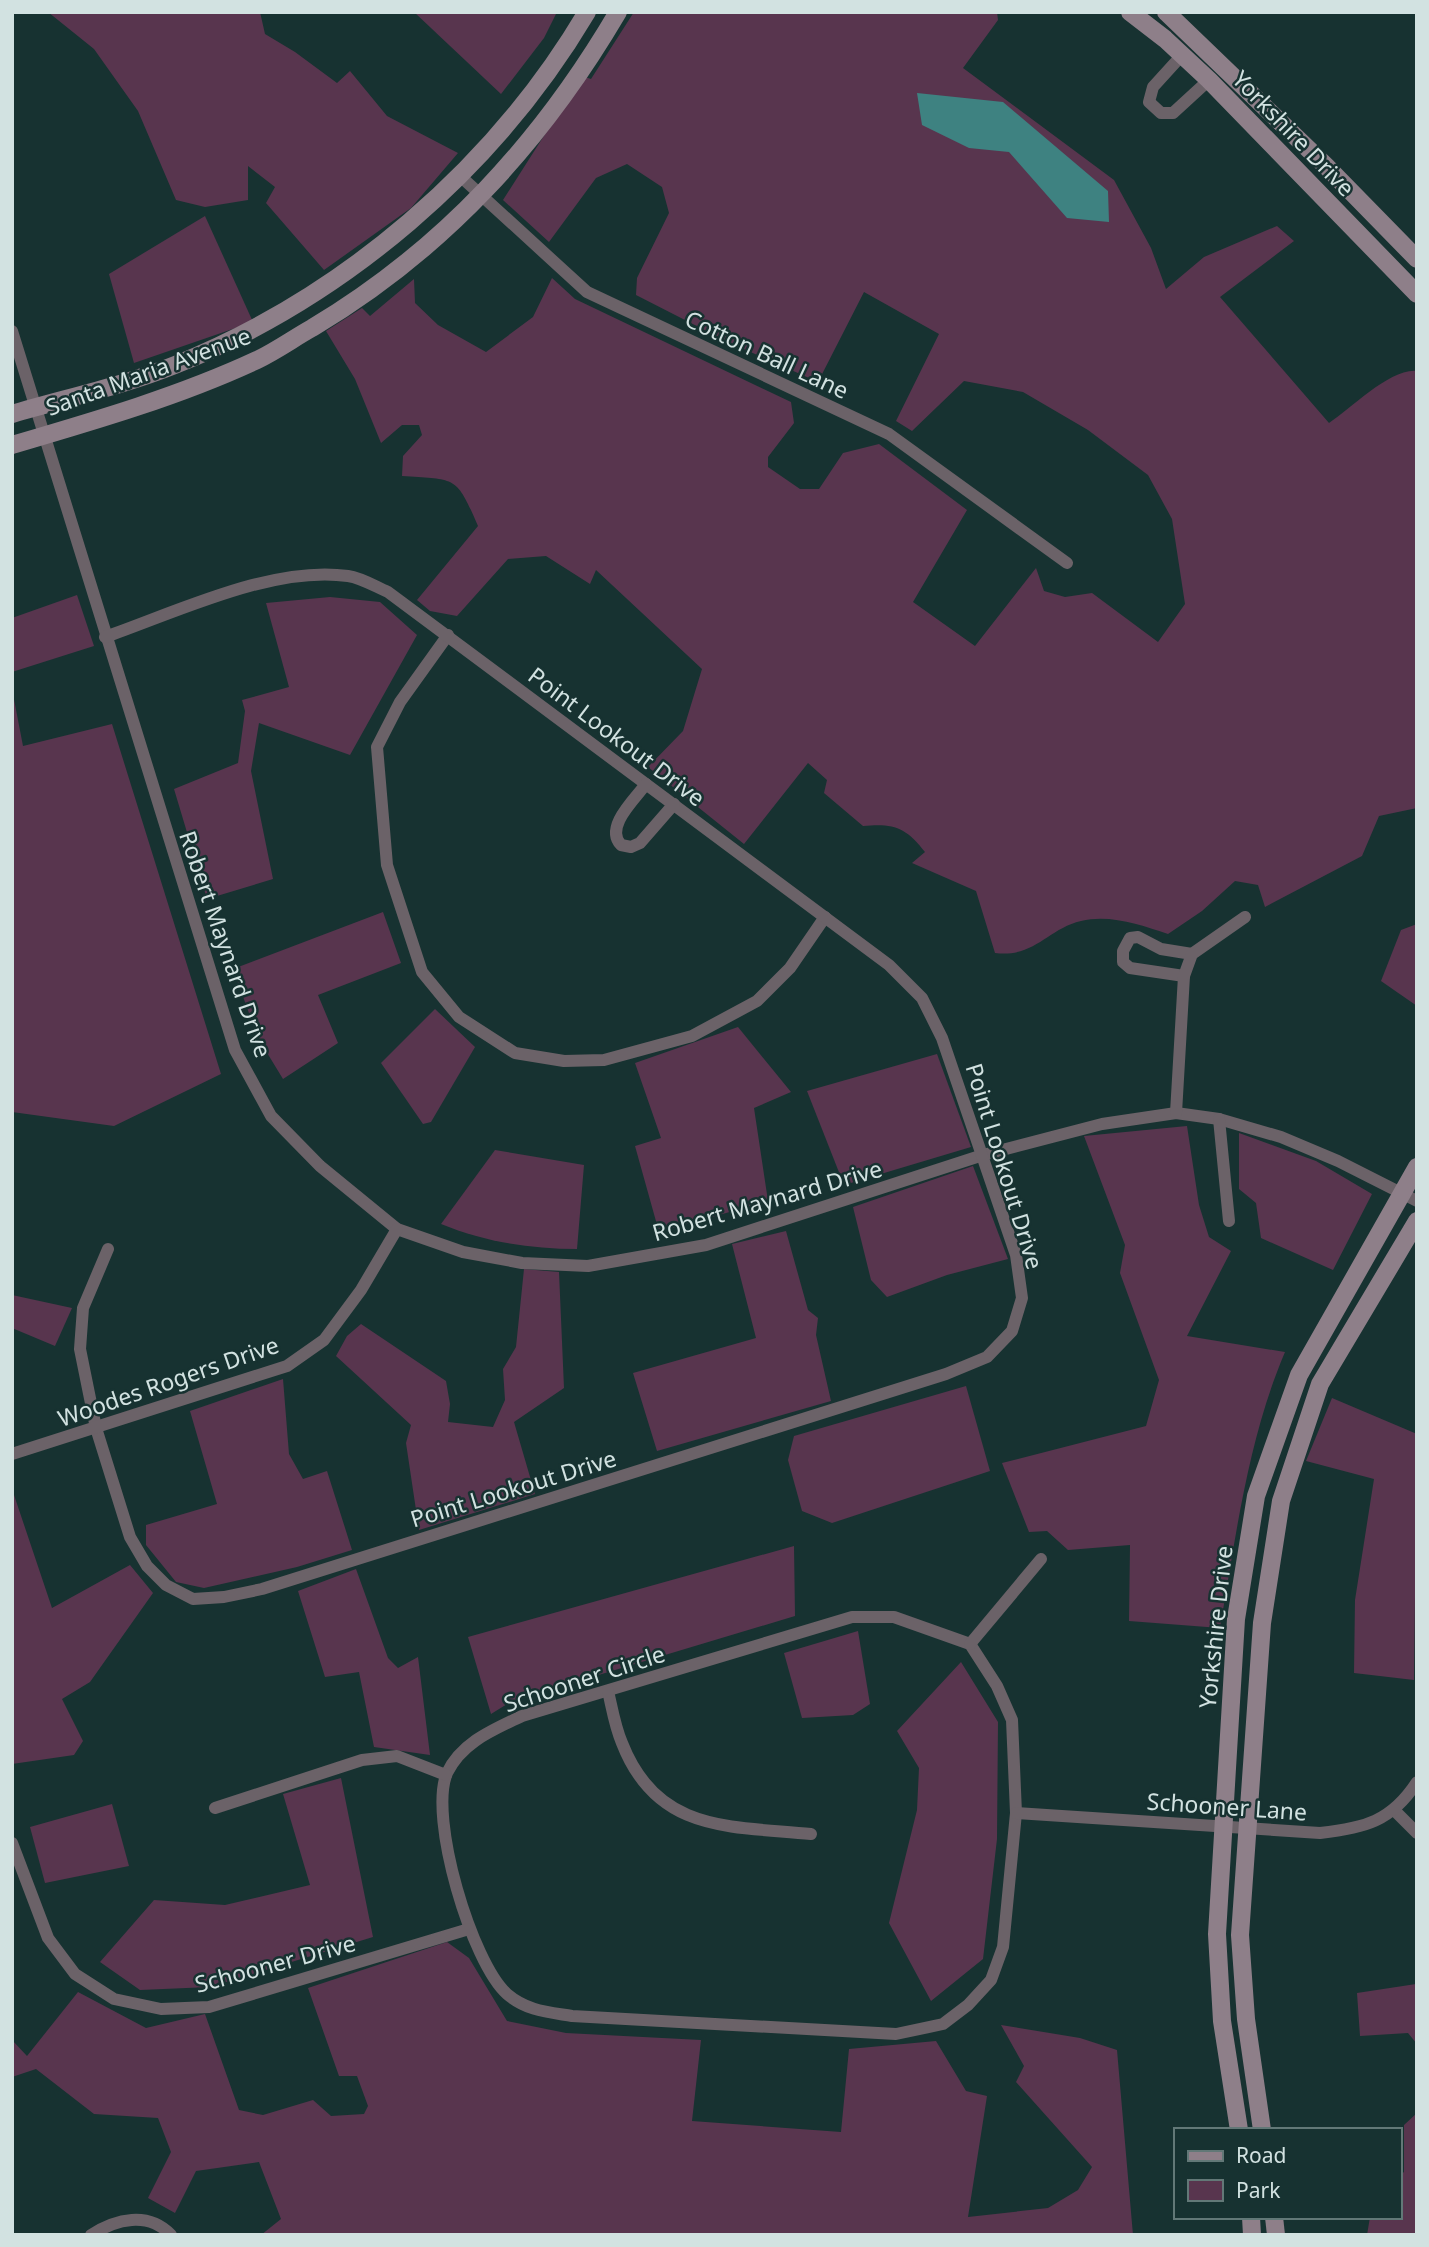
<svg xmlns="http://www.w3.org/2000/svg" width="1429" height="2247" viewBox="0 0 1429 2247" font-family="'Noto Sans',sans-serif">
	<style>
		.green { fill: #58354e }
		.water { fill: #3e8281 }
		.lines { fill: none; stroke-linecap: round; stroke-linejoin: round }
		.street { stroke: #6b6268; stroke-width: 12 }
		.secondary { stroke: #8e7f89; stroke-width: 18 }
		.labels { text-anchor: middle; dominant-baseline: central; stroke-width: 5; stroke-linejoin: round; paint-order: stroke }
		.street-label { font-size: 23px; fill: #d2e2e1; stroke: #173231 }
	</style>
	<rect width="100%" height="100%" fill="#173231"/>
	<g class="green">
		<path d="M 48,12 L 260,12 L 265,34 L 295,52 L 337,83 L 350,71 L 387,116 L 458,153 L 411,208 L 324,270 L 266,203 L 275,187 L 248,166 L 248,200 L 205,207 L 176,200 L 138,111 L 94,49 Z"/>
		<path d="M 414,12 L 557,12 L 544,38 L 501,94 Z"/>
		<path d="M 634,12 L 997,12 L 998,20 L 963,68 L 1114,180 L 1151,248 L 1166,289 L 1204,257 L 1277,226 L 1294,241 L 1220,297 L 1329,423 C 1351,409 1390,368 1417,371 L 1417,808 L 1379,816 L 1362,856 L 1265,907 L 1258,885 L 1235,881 L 1202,911 L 1168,934 C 1141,925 1110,914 1081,921 C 1047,929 1035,958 995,953 L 976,891 L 912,863 L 925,852 C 906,827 893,823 863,826 L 824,793 L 827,780 L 808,763 L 744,844 L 648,767 L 683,731 L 702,669 L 596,570 L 590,584 L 546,556 L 508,559 L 457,616 L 430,611 L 417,600 L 478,526 C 456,475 457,480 402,476 L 403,456 L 422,435 L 419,425 L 402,425 L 381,443 L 355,379 L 326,331 L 362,308 L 370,316 L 414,279 L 415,303 L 438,325 L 486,352 L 533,317 L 552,278 L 575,299 L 791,402 L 794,423 L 768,457 L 768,467 L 800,489 L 819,489 L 843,453 L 879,444 L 967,510 L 913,602 L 975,646 L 1036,568 L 1044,591 L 1065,597 L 1092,593 L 1158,642 L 1185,604 L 1172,519 L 1148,475 L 1088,430 L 1023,392 L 964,381 L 912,431 L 896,421 L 939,334 L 864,292 L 818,382 L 728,342 L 636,295 L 637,278 L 669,213 L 662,187 L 627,164 L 596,178 L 549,242 L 503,200 L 582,76 L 591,79 Z"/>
		<path d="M 205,216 L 253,322 L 134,363 L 109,274 Z"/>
		<path d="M 77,595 L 94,646 L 12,672 L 12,618 Z"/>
		<path d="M 330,597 L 380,602 L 417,635 L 350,755 L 259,723 L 251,771 L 273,879 L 207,899 L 174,789 L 238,763 L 245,711 L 242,700 L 289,687 L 266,603 Z"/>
		<path d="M 12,689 L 23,746 L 112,724 L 221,1074 L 114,1126 L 12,1112 Z"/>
		<path d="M 383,912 L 401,963 L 318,995 L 338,1043 L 283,1079 L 258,1038 L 233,969 Z"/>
		<path d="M 1417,924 L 1417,1006 L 1381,981 L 1401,930 Z"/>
		<path d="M 435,1009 L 475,1047 L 431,1122 L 423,1124 L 381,1063 Z"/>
		<path d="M 738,1027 L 791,1092 L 754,1108 L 768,1201 L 659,1232 L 635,1146 L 661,1138 L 635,1063 Z"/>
		<path d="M 937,1054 L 971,1147 L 844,1185 L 807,1091 Z"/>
		<path d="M 1187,1126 L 1199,1205 L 1209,1237 L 1231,1251 L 1187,1336 L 1285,1352 C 1248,1439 1236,1535 1220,1628 L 1129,1621 L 1130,1545 L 1068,1550 L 1047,1531 L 1029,1532 L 1002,1463 L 1146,1426 L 1159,1380 L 1120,1273 L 1125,1245 L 1084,1136 Z"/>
		<path d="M 1239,1133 L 1316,1161 L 1372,1194 L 1333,1270 L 1261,1238 L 1256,1203 L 1239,1189 Z"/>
		<path d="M 495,1150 L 584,1165 L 577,1249 C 530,1249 485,1242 441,1224 Z"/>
		<path d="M 973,1166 L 1008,1259 L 947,1275 L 887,1297 L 871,1280 L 853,1207 Z"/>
		<path d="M 786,1231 L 808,1310 L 818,1318 L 816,1335 L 831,1401 L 657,1451 L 633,1373 L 756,1338 L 732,1244 Z"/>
		<path d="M 524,1269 L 559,1272 L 564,1388 L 514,1422 L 535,1494 L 419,1530 L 406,1443 L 411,1425 L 336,1356 L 347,1336 L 361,1324 L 446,1381 L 450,1404 L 448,1422 L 493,1427 L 505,1400 L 503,1369 L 516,1347 Z"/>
		<path d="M 12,1295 L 72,1308 L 55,1346 L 12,1328 Z"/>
		<path d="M 283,1379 L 289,1454 L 303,1479 L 327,1471 L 352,1550 L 297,1567 L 204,1588 L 176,1582 L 146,1545 L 146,1525 L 217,1504 L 190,1411 Z"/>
		<path d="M 966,1386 L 990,1471 L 832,1523 L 802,1511 L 788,1460 L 794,1436 Z"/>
		<path d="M 1332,1398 L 1417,1434 L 1414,1680 L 1354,1673 L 1355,1600 L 1374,1479 L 1306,1461 Z"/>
		<path d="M 12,1489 L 52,1608 L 130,1565 L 153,1593 L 90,1682 L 62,1699 L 83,1741 L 74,1755 L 12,1764 Z"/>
		<path d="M 794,1546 L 795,1616 L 512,1701 L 491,1714 L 468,1637 Z"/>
		<path d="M 356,1569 L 388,1658 L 398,1668 L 418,1657 L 430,1755 L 374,1747 L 359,1672 L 325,1677 L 298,1591 Z"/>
		<path d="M 858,1631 L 870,1704 L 853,1715 L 802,1718 L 784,1653 Z"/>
		<path d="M 961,1662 L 998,1722 L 997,1839 L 983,1959 L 931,2001 L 889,1923 L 917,1810 L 919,1768 L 897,1731 Z"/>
		<path d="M 341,1778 L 373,1937 L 210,1987 L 140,1990 L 100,1962 L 154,1900 L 225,1905 L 310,1885 L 283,1794 Z"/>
		<path d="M 112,1804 L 129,1866 L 45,1883 L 30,1827 Z"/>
		<path d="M 447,1942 L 469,1958 L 507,2021 L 566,2033 L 701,2040 L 692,2121 L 841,2132 L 849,2049 L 936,2041 L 966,2091 L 987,2096 L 968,2217 L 1048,2208 L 1078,2190 L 1092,2167 L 1016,2082 L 1024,2066 L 1001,2025 L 1080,2038 L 1117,2050 L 1133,2235 L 261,2235 L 281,2219 L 259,2162 L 196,2171 L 175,2213 L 148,2198 L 171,2152 L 158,2118 L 94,2114 L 36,2069 L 12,2077 L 12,2040 L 27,2056 L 78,1992 L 146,2028 L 205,2014 L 239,2110 L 263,2115 L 313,2100 L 331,2116 L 364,2114 L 368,2106 L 357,2076 L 339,2076 L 308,1988 Z"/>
		<path d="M 1416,1984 L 1417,2044 L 1408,2033 L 1360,2036 L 1357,1993 Z"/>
		<path d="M 1417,2113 L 1417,2235 L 1367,2235 L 1370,2217 L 1399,2217 L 1399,2176 L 1404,2172 L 1404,2125 Z"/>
	</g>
	<path class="water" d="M 917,93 L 1003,102 L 1108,191 L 1109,222 L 1067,218 L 1009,152 L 969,148 L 922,125 Z"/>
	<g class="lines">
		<g class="street">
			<path d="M 1183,54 L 1153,87 L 1149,102 L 1161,113 L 1173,113 L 1209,80"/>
			<path d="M 458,174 L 587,292 L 889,434 L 1067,563"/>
			<path d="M 12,331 L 235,1050 L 271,1116 L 320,1166 L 397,1229 L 463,1252 L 522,1263 L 588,1266 L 706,1245 L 983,1155 L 1102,1124 L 1176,1113 L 1219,1119 L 1281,1137 L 1338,1161 L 1417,1201"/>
			<path d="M 448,635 L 400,702 L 377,747 L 387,865 L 422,972 L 459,1017 L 515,1053 L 564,1061 L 604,1060 L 692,1036 L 757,1001 L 790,968 L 825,917"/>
			<path d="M 105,637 C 177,612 273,565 348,576 C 362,578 376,587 388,592 L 889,965 L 922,998 L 942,1038 L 1016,1255 L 1022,1298 L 1012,1331 L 987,1357 L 946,1374 L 262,1589 L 224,1597 L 193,1599 L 166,1585 L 147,1566 L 130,1537 L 96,1428 L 80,1349 L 83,1308 L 108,1249"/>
			<path d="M 646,784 C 635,799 604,827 621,845 L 631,847 L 640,843 L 674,804"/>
			<path d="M 1184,976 L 1130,968 L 1123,962 L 1123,951 L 1130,938 L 1138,937 L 1161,949 L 1192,954"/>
			<path d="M 1176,1113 L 1184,976 L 1192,954 L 1245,917"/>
			<path d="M 1219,1119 L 1229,1221"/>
			<path d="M 12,1454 L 287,1366 L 324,1340 L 361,1290 L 397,1229"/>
			<path d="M 852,1617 L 894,1617 L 970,1644 L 997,1686 L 1012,1720 L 1016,1813 L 1003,1947 L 991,1980 L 968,2005 L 943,2024 L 896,2034 L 572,2016 C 548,2012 527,2011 507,1994 C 472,1963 428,1817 447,1773 C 462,1742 493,1730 522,1716 Z"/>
			<path d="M 970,1644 L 1041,1559"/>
			<path d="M 608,1691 C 612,1708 615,1727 622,1743 C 657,1833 730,1826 811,1834"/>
			<path d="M 215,1808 L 362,1760 L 397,1756 L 446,1775"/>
			<path d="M 1395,1811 L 1417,1833"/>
			<path d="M 1016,1813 L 1320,1833 C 1364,1828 1391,1822 1417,1782"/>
			<path d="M 12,1843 L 48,1938 L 75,1974 L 114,1999 L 161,2009 L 209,2007 L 469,1929"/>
			<path d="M 91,2235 C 116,2219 148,2211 171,2235"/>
		</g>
		<g class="secondary">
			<path d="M 1130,12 L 1165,39 L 1209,80 L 1417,294"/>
			<path d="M 1166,12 L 1327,167 L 1417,259"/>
			<path d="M 12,414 C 66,398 123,386 175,365 C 344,297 494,169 587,12"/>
			<path d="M 12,445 C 94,421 180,396 257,360 C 276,351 294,338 312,328 C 443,250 541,143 618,12"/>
			<path d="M 1239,2130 L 1222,2021 L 1217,1934 L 1236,1619 L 1256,1496 L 1299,1375 L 1417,1167"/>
			<path d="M 1262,2130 L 1246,2019 L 1240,1935 L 1262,1623 L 1281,1501 L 1320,1384 L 1417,1221"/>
			<path d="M 1251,2217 L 1252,2235"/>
			<path d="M 1274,2217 L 1276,2235"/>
		</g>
	</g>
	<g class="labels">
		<g class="street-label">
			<text transform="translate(1294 133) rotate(46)">Yorkshire Drive</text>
			<text transform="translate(767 354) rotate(25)">Cotton Ball Lane</text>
			<text transform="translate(148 371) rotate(-20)">Santa Maria Avenue</text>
			<text transform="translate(617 736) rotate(37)">Point Lookout Drive</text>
			<text transform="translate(226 944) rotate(71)">Robert Maynard Drive</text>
			<text transform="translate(1005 1166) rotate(73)">Point Lookout Drive</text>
			<text transform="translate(767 1200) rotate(-16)">Robert Maynard Drive</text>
			<text transform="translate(168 1381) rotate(-19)">Woodes Rogers Drive</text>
			<text transform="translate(513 1488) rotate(-17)">Point Lookout Drive</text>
			<text transform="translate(1215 1627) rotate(-84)">Yorkshire Drive</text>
			<text transform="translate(584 1678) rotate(-18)">Schooner Circle</text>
			<text transform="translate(1227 1806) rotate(4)">Schooner Lane</text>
			<text transform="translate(275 1963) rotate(-15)">Schooner Drive</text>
		</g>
	</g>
	<rect width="1429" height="2247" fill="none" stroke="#d2e2e1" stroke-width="28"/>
	<rect x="1174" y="2128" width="228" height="91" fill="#173231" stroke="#627877" stroke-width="2"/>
	<rect x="1188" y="2151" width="35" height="10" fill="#8e7f89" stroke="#627877" stroke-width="2"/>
	<text x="1236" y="2163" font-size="21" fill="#d2e2e1">Road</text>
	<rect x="1188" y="2180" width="35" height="21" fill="#58354e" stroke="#627877" stroke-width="2"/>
	<text x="1236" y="2198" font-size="21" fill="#d2e2e1">Park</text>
</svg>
